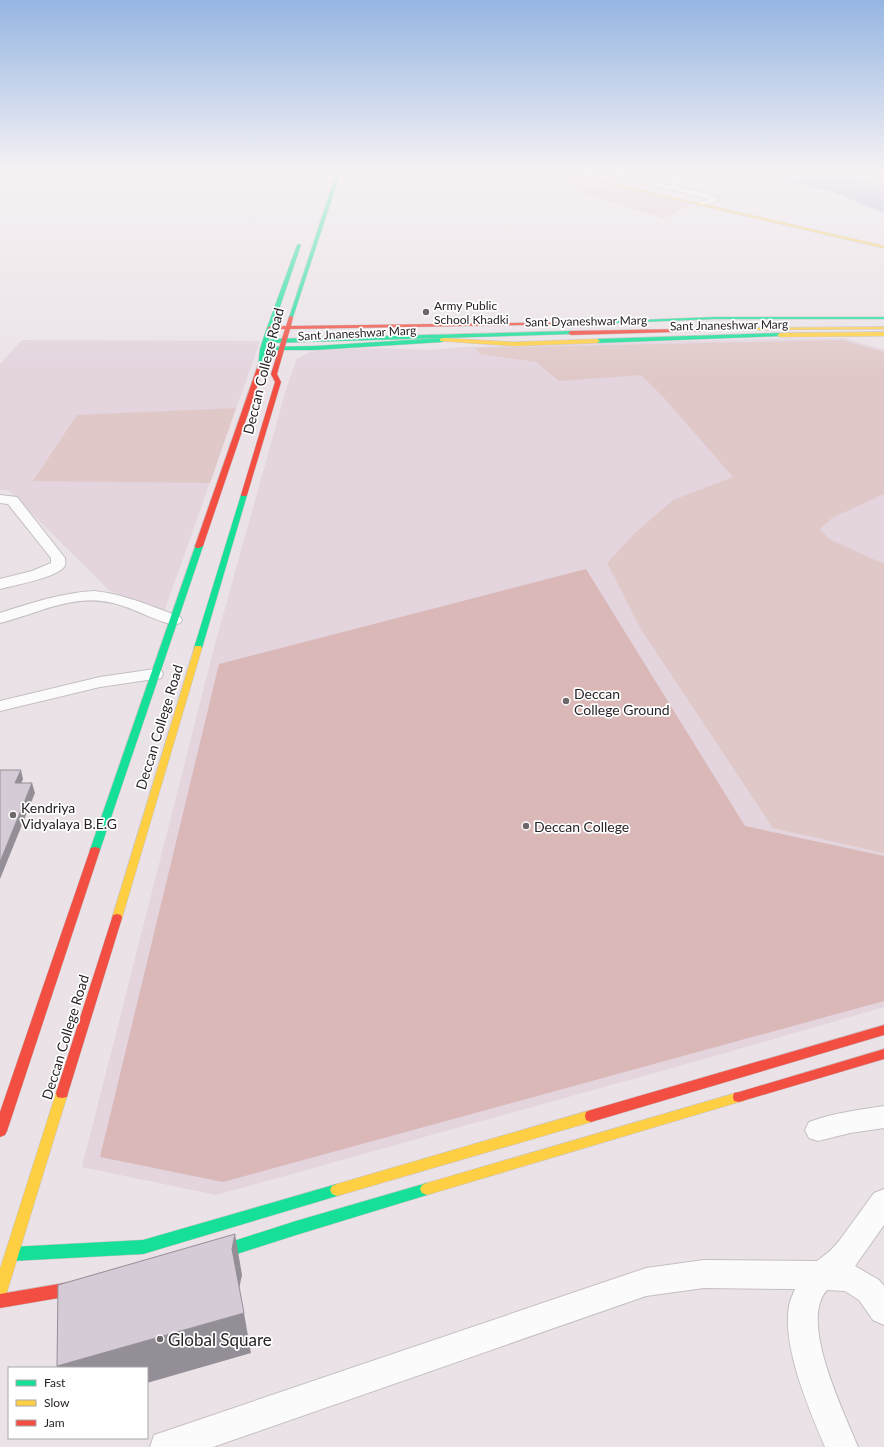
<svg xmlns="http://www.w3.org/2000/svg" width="884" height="1447" viewBox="0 0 884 1447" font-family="Lato,sans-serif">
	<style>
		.built { fill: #e3d4de }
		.green { fill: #e0c8c8 }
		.forest { fill: #dab8b7 }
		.water { fill: #bab6d8 }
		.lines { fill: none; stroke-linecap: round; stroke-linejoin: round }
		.street-casing { stroke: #c4bfc2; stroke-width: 2 }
		.fast-casing { stroke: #c4bfc2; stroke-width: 1 }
		.slow-casing { stroke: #c4bfc2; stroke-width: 1 }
		.jam-casing { stroke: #c4bfc2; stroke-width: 1 }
		.street { fill: #fcfbfb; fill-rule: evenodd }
		.fast { fill: #16e098; fill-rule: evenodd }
		.slow { fill: #ffcf43; fill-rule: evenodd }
		.jam { fill: #f24e42; fill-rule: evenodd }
		.shaded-wall { fill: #948e96 }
		.building { fill: #d4cbd6; stroke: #948e96 }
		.poi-dot { fill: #6d666a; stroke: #fff; stroke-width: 1.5 }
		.labels { text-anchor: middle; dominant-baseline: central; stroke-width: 3.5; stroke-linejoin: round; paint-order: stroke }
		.far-poi-label { font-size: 12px; fill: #292327; stroke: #fff; text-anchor: start }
		.far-street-label { font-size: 12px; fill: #292327; stroke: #fff }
		.street-label { font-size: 14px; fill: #292327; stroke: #fff }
		.poi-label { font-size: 14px; fill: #292327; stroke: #fff; text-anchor: start }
		.near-poi-label { font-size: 17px; fill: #292327; stroke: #fff; text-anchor: start }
	</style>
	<rect width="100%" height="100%" fill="#eae2e7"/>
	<g class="built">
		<path d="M 844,338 L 884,350 L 884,1007 L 715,1056 L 216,1195 L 82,1167 L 215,644 L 287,386 L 297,359 L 310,352 L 321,350 L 373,348 L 431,350 L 463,347 L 759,339 Z"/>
		<path d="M 22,340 L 260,341 L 164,612 L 110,591 L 8,490 L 0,490 L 0,364 Z"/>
	</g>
	<g class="green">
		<path d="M 576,176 L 693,204 L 663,218 L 585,194 L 577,188 L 550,179 Z"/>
		<path d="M 842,340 L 884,352 L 884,494 L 832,518 L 820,529 L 829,539 L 884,564 L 884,853 L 773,828 L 642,631 L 607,563 L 634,534 L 673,500 L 733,477 L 664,398 L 641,375 L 559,381 L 536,362 L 480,354 L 475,348 Z"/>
		<path d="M 236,408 L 210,483 L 33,481 L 77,415 Z"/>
	</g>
	<path class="forest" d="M 586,569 L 745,826 L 884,856 L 884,1001 L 223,1182 L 100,1157 L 219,664 Z"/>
	<path class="water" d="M 736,171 L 839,171 L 884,185 L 884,213 L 833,192 Z"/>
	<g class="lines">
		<defs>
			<g id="street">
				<path d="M 595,171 L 614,171 L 638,178 L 671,186 L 671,182 L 674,178 L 659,171 L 668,171 L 682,177 L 678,182 L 679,187 L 707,193 L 720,200 L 700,206 L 696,204 L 697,202 L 709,200 L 702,197 L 634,181 L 608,173 L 576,177 L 573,175 L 576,173 Z"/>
				<path d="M 0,495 L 17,497 L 65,558 C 65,561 66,565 64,567 C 55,578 15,585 0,589 L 0,579 L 32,571 L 51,563 L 51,558 L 8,504 L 0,503 Z"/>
				<path d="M 94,591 C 124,594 151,606 180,617 L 182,620 L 180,623 L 174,625 C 153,620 134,608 113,603 C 74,593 37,614 0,623 L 0,613 C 31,603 61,593 94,591 Z"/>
				<path d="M 155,669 L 161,670 L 163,674 L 161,678 L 100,687 L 0,711 L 0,701 L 100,677 Z"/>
				<path d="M 884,1106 L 884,1128 L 850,1133 L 818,1141 L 809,1138 L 805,1130 L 809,1122 C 833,1113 858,1110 884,1106 Z"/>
				<path d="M 884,1189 L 884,1225 L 855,1266 L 879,1280 L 884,1286 L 884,1325 L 873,1320 L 859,1300 L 845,1291 L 827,1290 C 798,1321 845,1414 858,1447 L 825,1447 C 809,1409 782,1347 789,1306 C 790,1300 793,1294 795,1289 L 704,1288 L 646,1296 L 213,1447 L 150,1447 L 154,1435 L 166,1431 L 646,1268 L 704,1260 L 817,1261 L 830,1251 L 839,1241 L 874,1193 Z"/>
			</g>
			<g id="fast">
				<path d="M 337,171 L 341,171 L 293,317 L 289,318 Z"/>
				<path d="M 299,244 L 301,245 L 270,336 L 267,347 L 315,346 L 442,338 L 445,340 L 442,342 L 315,350 L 266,350 L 263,366 L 258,367 L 260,349 L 264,336 L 297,245 Z"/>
				<path d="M 715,317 L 884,317 L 884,319 L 715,319 L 589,324 L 587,323 L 589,322 Z"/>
				<path d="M 571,331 L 574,333 L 573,334 L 271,343 L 268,341 L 271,339 Z"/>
				<path d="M 780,333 L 783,335 L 782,336 L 597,343 L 594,341 L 597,339 Z"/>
				<path d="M 244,493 L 247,495 L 202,648 L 201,650 L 195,650 L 194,648 L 241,495 Z"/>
				<path d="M 196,544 L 199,544 L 203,546 L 100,850 L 99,852 L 91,852 L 90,850 Z"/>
				<path d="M 427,1183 L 432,1185 L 434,1189 L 432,1193 L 427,1195 L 296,1235 L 209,1263 L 204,1261 L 202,1256 L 204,1251 L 209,1249 L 296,1221 Z"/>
				<path d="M 337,1184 L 342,1186 L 344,1190 L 342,1194 L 337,1196 L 143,1254 L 12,1261 L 7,1259 L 5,1254 L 7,1249 L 12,1247 L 143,1240 Z"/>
			</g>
			<g id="slow">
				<path d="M 555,171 L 560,171 L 884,246 L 884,248 Z"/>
				<path d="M 884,327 L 884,329 L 740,330 L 738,329 L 740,328 Z"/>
				<path d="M 884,332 L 884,336 L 780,337 L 777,335 L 780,333 Z"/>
				<path d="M 442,338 L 514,342 L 597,339 L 600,341 L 597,343 L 514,346 L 440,341 L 440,339 Z"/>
				<path d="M 195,646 L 201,646 L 202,648 L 122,918 L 121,921 L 117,922 L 113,921 L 112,918 Z"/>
				<path d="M 62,1088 L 67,1089 L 68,1093 L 7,1292 L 5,1297 L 0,1299 L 0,1269 L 56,1093 L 57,1089 Z"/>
				<path d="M 739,1092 L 744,1093 L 745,1097 L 744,1101 L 739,1102 L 427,1195 L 422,1193 L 420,1189 L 422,1185 L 427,1183 Z"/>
				<path d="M 591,1110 L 596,1112 L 597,1116 L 596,1120 L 591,1122 L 337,1196 L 332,1194 L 330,1190 L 332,1186 L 337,1184 Z"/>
			</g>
			<g id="jam">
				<path d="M 291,316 L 293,317 L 291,326 L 589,322 L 591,323 L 589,324 L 290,329 L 277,374 L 281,382 L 247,495 L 246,496 L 242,496 L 241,495 L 275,382 L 271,374 L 285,329 L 269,329 L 267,328 L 269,327 L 286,326 L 289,317 Z"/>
				<path d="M 740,328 L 742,328 L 742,330 L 571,335 L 568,333 L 571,331 Z"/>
				<path d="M 258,365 L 263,366 L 258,384 L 203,546 L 199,548 L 196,548 L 195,546 Z"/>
				<path d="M 95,847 L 99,848 L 100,850 L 7,1131 L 5,1135 L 0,1137 L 0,1112 L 90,850 L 91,848 Z"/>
				<path d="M 117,914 L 121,915 L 122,918 L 68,1093 L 67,1097 L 62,1098 L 57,1097 L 56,1093 L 112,918 L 113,915 Z"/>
				<path d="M 884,1025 L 884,1035 L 591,1122 L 586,1120 L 585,1116 L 586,1112 L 591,1110 Z"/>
				<path d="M 884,1049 L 884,1059 L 739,1102 L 734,1101 L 733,1097 L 734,1093 L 739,1092 Z"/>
				<path d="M 88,1279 L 93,1281 L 95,1286 L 93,1291 L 88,1293 L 0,1308 L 0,1294 Z"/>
			</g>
		</defs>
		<use href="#street" class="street-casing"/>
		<use href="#fast" class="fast-casing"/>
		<use href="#slow" class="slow-casing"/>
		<use href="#jam" class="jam-casing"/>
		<use href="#street" class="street"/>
		<use href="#fast" class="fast"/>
		<use href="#slow" class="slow"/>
		<use href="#jam" class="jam"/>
	</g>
	<g class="shaded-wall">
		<path d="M 21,770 L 23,779 L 17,793 L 15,783 Z"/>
		<path d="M 32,783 L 35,793 L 0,879 L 0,862 Z"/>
		<path d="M 235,1234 L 242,1275 L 239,1289 L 232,1249 Z"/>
		<path d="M 244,1313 L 251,1353 L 147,1383 L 147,1368 L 58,1368 L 57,1366 Z"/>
	</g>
	<g class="building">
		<path d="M 0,770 L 21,770 L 15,783 L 32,783 L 0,862 Z"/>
		<path d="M 235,1234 L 232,1249 L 244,1313 L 57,1366 L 58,1285 Z"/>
	</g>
	<linearGradient id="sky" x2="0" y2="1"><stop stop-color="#95b5e2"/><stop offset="0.46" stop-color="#f6f2f4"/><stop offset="1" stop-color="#f6f2f4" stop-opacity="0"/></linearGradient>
	<rect width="884" height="373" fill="url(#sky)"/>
	<g class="poi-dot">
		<circle cx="426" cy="312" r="4"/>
		<circle cx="566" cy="701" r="4"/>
		<circle cx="13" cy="815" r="4"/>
		<circle cx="526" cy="826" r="4"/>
		<circle cx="160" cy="1339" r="4"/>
	</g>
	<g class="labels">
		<g class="far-poi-label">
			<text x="434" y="305">Army Public<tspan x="434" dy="14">School Khadki</tspan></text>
		</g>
		<g class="far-street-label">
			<text transform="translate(586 321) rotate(-1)">Sant Dyaneshwar Marg</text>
			<text transform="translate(729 325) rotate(-1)">Sant Jnaneshwar Marg</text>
			<text transform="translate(357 333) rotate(-3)">Sant Jnaneshwar Marg</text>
		</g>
		<g class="street-label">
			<text transform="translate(263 371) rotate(-76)">Deccan College Road</text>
			<text transform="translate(159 727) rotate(-73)">Deccan College Road</text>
			<text transform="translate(65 1037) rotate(-73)">Deccan College Road</text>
		</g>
		<g class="poi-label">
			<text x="574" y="693">Deccan<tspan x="574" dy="16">College Ground</tspan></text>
			<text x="21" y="807">Kendriya<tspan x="21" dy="16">Vidyalaya B.E.G</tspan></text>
			<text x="534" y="826">Deccan College</text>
		</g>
		<g class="near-poi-label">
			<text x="168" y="1339">Global Square</text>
		</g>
	</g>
	<rect x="8" y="1367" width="140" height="72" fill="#ffffff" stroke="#a9a7a9"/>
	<rect x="16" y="1380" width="20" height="6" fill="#16e098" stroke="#a9a7a9"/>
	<text x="44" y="1387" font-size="12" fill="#292327">Fast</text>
	<rect x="16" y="1400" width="20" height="6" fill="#ffcf43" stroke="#a9a7a9"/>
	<text x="44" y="1407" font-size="12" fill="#292327">Slow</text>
	<rect x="16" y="1420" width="20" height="6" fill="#f24e42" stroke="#a9a7a9"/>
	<text x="44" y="1427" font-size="12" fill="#292327">Jam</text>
</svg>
